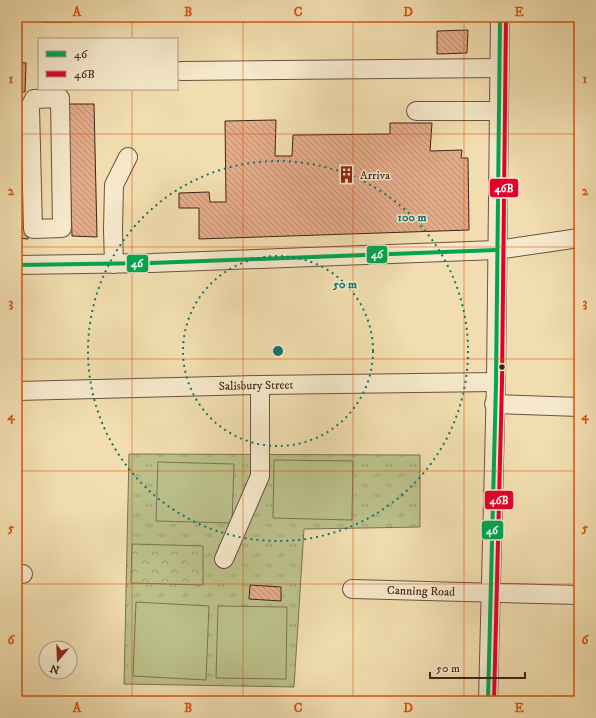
<svg xmlns="http://www.w3.org/2000/svg" width="596" height="718" viewBox="0 0 596 718" font-family="'IM FELL DW Pica',serif">
	<style>
		.grass { fill: url(#grass-tufts); stroke: #7d7250 }
		.forest { fill: url(#forest-crowns); stroke: #7d7250 }
		.pitch { fill: #bbc08a; stroke: #7d7250 }
		.building { fill: url(#building-back-hatch); stroke: #3f2316 }
		.lines { fill: none; stroke-linecap: round; stroke-linejoin: round }
		.minor-casing { stroke: #6c523c; stroke-width: 20 }
		.minor { stroke: #f6e9cb; stroke-width: 18 }
		.bus-1-casing { stroke: #f6e9cb; stroke-width: 7 }
		.bus-2-casing { stroke: #f6e9cb; stroke-width: 7 }
		.bus-1 { stroke: #00a651; stroke-width: 4 }
		.bus-2 { stroke: #e4002b; stroke-width: 4 }
		.grid { fill: none; stroke: #d7540d; stroke-width: 1; stroke-opacity: 0.55 }
		.ring { fill: none; stroke: #0f766e; stroke-width: 2; stroke-dasharray: 2 4 }
		.bus-dot { fill: #3f2316; stroke: #f6e9cb; stroke-width: 1.5 }
		.labels { text-anchor: middle; dominant-baseline: central; stroke-width: 3; stroke-linejoin: round; paint-order: stroke }
		.poi-label { font-size: 12px; fill: #3f2316; stroke: #f6e9cb; text-anchor: start }
		.street-label { font-size: 12px; fill: #3f2316; stroke: #f6e9cb }
		.centre { fill: #0f766e; stroke: #f6e9cb; stroke-width: 2 }
		.ring-label { font-size: 12px; text-anchor: middle; font-weight: bold; fill: #0f766e; stroke: #f6e9cb; stroke-width: 3; stroke-linejoin: round; paint-order: stroke }
		.line-badge { stroke: #f6e9cb; stroke-width: 1.5 }
		.badge-label { font-size: 11px; text-anchor: middle; font-weight: bold; fill: #fff }
		.neatline { fill: none; stroke: #d7540d; stroke-width: 1.5 }
		.grid-label { font-size: 13px; text-anchor: middle; font-weight: bold; fill: #d7540d }
	</style>
	<defs>
		<pattern id="grass-tufts" width="24" height="20" patternUnits="userSpaceOnUse"><rect width="24" height="20" fill="#bbc08a"/><path d="M3 7l-1-3M5 7V3M7 7l1-3M15 17l-1-3M17 17v-4M19 17l1-3" fill="none" stroke="#999c70"/></pattern>
		<pattern id="forest-crowns" width="20" height="18" patternUnits="userSpaceOnUse"><rect width="20" height="18" fill="#bbc08a"/><path d="M2 6a3 3 0 1 1 6 0M12 15a3 3 0 1 1 6 0" fill="none" stroke="#999c70"/></pattern>
		<pattern id="building-back-hatch" width="6" height="6" patternUnits="userSpaceOnUse"><rect width="6" height="6" fill="#e5ab88"/><path d="M-1 5l2 2M0 0l6 6M5-1l2 2" fill="none" stroke="#bb8b6e"/></pattern>
	</defs>
	<rect width="100%" height="100%" fill="#f1ddaf"/>
	<filter id="stains"><feTurbulence type="fractalNoise" baseFrequency=".005" numOctaves="4"/><feColorMatrix values="0 0 0 0 .2 0 0 0 0 .09 0 0 0 0 .02 0 0 0 .5 -.17"/></filter>
	<radialGradient id="worn" r=".72"><stop offset=".6" stop-color="#630" stop-opacity="0"/><stop offset="1" stop-color="#630" stop-opacity=".3"/></radialGradient>
	<path class="grass" d="M 129,454 L 420,455 L 420,527 L 304,529 L 294,687 L 124,684 Z"/>
	<path class="forest" d="M 132,544 L 203,546 L 203,585 L 131,583 Z"/>
	<g class="pitch">
		<path d="M 274,460 L 353,461 L 352,520 L 273,518 Z"/>
		<path d="M 158,462 L 234,464 L 232,523 L 156,521 Z"/>
		<path d="M 136,602 L 209,606 L 206,680 L 133,676 Z"/>
		<path d="M 218,606 L 287,607 L 286,679 L 216,678 Z"/>
	</g>
	<g class="building">
		<rect x="17" y="17" width="24" height="4"/>
		<rect x="44" y="17" width="28" height="5"/>
		<path d="M 468,30 L 467,53 L 437,54 L 437,31 Z"/>
		<path d="M 17,62 L 26,63 L 25,92 L 17,92 Z"/>
		<path d="M 68,104 L 94,104 L 97,237 L 72,236 Z"/>
		<path d="M 17,119 L 26,119 L 28,239 L 17,238 Z"/>
		<path d="M 276,120 L 275,156 L 292,156 L 293,135 L 390,134 L 390,123 L 432,123 L 430,151 L 462,150 L 461,158 L 468,158 L 469,230 L 199,239 L 199,208 L 179,208 L 179,193 L 209,192 L 210,202 L 226,202 L 225,121 Z"/>
		<path d="M 250,585 L 281,587 L 281,601 L 249,599 Z"/>
	</g>
	<g class="lines">
		<defs>
			<g id="minor">
				<path d="M 181,71 L 499,68"/>
				<path d="M 60,98 L 62,228 L 33,229 L 30,107 L 34,99 Z"/>
				<path d="M 416,111 L 499,111"/>
				<path d="M 114,264 L 113,230 L 114,185 L 128,157"/>
				<path d="M 17,265 L 151,263 L 497,250 L 579,238"/>
				<path id="s1" d="M 17,391 L 260,385 L 496,382"/>
				<path d="M 494,404 L 579,407"/>
				<path d="M 224,559 L 260,476 L 260,385"/>
				<path d="M 17,574 L 23,574"/>
				<path id="s2" d="M 352,589 L 579,595"/>
				<path d="M 488,701 L 496,382 L 500,17"/>
			</g>
		</defs>
		<use href="#minor" class="minor-casing"/>
		<use href="#minor" class="minor"/>
		<defs>
			<g id="bus-1">
				<path d="M 17,265 L 151,263 L 497,250"/>
				<path d="M 488,701 L 496,382 L 500,17"/>
			</g>
			<path id="bus-2" d="M 494,701 L 502,382 L 506,17"/>
		</defs>
		<use href="#bus-1" class="bus-1-casing"/>
		<use href="#bus-2" class="bus-2-casing"/>
		<use href="#bus-1" class="bus-1"/>
		<use href="#bus-2" class="bus-2"/>
	</g>
	<path class="grid" d="M 132,17 L 132,39M 243,17 L 243,701M 353,17 L 353,701M 464,17 L 464,701M 132,89 L 132,701M 17,134 L 579,134M 17,247 L 579,247M 17,359 L 579,359M 17,471 L 579,471M 17,584 L 579,584"/>
	<g class="ring">
		<circle cx="278" cy="351" r="95"/>
		<circle cx="278" cy="351" r="190"/>
	</g>
	<defs>
		<symbol id="building-bare" viewBox="-9 -9 18 18"><path d="M-4-6H4V6H1V3H-1V6H-4ZM-2.5-4.3h1.7v1.8h-1.7ZM.8-4.3h1.7v1.8H.8ZM-2.5-1h1.7V.8h-1.7ZM.8-1h1.7V.8H.8Z" fill="#8f2418" stroke="#f6e9cb" stroke-width="2.5" paint-order="stroke"/></symbol>
	</defs>
	<g fill-rule="evenodd">
		<use href="#building-bare" x="334" y="162" width="25" height="25"/>
	</g>
	<circle class="bus-dot" cx="502" cy="367" r="3.5"/>
	<g class="labels">
		<g class="poi-label">
			<text x="360" y="175">Arriva</text>
		</g>
		<g class="street-label">
			<text stroke="none"><textPath href="#s1" startOffset="239">Salisbury Street</textPath></text>
			<text stroke="none"><textPath href="#s2" startOffset="69">Canning Road</textPath></text>
		</g>
	</g>
	<circle cx="278" cy="351" r="6" class="centre"/>
	<g class="ring-label">
		<text x="412" y="221">100 m</text>
		<text x="345" y="288">50 m</text>
	</g>
	<g class="line-badge">
		<rect x="489" y="178" width="30" height="20" rx="4" fill="#e4002b"/>
		<rect x="366" y="245" width="22" height="19" rx="4" fill="#00a651"/>
		<rect x="126" y="254" width="23" height="19" rx="4" fill="#00a651"/>
		<rect x="484" y="490" width="30" height="20" rx="4" fill="#e4002b"/>
		<rect x="481" y="520" width="23" height="20" rx="4" fill="#00a651"/>
	</g>
	<g class="badge-label">
		<text x="504" y="192">46B</text>
		<text x="377" y="258">46</text>
		<text x="137" y="267">46</text>
		<text x="499" y="504">46B</text>
		<text x="492" y="534">46</text>
	</g>
	<rect width="596" height="718" fill="none" stroke="#f1ddaf" stroke-width="44"/>
	<rect x="38" y="38" width="140" height="52" fill="#f6e9cb" stroke="#ad9a83"/>
	<rect x="46" y="51" width="20" height="6" fill="#00a651" stroke="#ad9a83"/>
	<text x="74" y="58" font-size="12" fill="#3f2316">46</text>
	<rect x="46" y="71" width="20" height="6" fill="#e4002b" stroke="#ad9a83"/>
	<text x="74" y="78" font-size="12" fill="#3f2316">46B</text>
	<g transform="translate(58 660) rotate(199)"><circle r="19" fill="#f6e9cb" stroke="#ad9a83"/>
	<path d="M0-3L7 15L0 10L-7 15Z" fill="#8f2418"/>
	<text y="-6" font-size="11" font-weight="bold" text-anchor="middle" fill="#3f2316">N</text>
	</g>
	<path d="M430 672v6h95v-6" fill="none" stroke="#3f2316" stroke-width="2"/>
	<text x="436" y="672" font-size="12" fill="#3f2316" stroke="#f6e9cb" stroke-width="3" paint-order="stroke">50 m</text>
	<rect x="22" y="22" width="552" height="674" class="neatline"/>
	<g class="grid-label">
		<text x="77" y="16">A</text>
		<text x="188" y="16">B</text>
		<text x="298" y="16">C</text>
		<text x="408" y="16">D</text>
		<text x="519" y="16">E</text>
		<text x="11" y="83">1</text>
		<text x="585" y="83">1</text>
		<text x="11" y="195">2</text>
		<text x="585" y="195">2</text>
		<text x="11" y="307">3</text>
		<text x="585" y="307">3</text>
		<text x="11" y="420">4</text>
		<text x="585" y="420">4</text>
		<text x="11" y="532">5</text>
		<text x="585" y="532">5</text>
		<text x="11" y="644">6</text>
		<text x="585" y="644">6</text>
		<text x="77" y="712">A</text>
		<text x="188" y="712">B</text>
		<text x="298" y="712">C</text>
		<text x="408" y="712">D</text>
		<text x="519" y="712">E</text>
	</g>
	<rect width="100%" height="100%" filter="url(#stains)"/>
	<rect width="100%" height="100%" fill="url(#worn)"/>
</svg>
